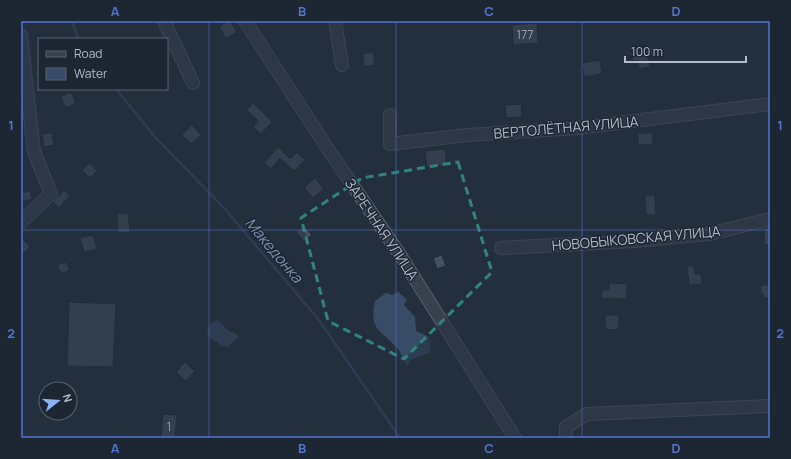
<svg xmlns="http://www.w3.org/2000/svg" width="791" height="459" viewBox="0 0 791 459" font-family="Manrope,sans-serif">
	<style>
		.water { fill: #394c67 }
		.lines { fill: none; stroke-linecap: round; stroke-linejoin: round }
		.stream { stroke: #394c67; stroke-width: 2.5 }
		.building { fill: #455162; stroke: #1f2835 }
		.minor-casing { stroke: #565f6c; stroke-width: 14 }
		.minor { stroke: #38414e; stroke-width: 12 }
		.marked { fill: none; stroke: #308480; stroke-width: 3; stroke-dasharray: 8 5; stroke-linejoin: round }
		.grid { fill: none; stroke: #5274d3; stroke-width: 1; stroke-opacity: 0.55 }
		.labels { text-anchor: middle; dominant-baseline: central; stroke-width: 3; stroke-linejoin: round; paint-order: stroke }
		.number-label { font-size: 12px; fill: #98a1af }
		.street-label { font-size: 14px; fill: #b4bcc9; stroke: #1d2633 }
		.water-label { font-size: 15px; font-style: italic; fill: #7c92b1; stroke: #1d2633 }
		.neatline { fill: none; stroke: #5274d3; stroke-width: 1.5 }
		.grid-label { font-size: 13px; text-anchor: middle; font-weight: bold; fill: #5274d3 }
	</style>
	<rect width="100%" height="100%" fill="#242f3e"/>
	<g class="water">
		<path d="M 398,292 L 407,300 L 404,305 L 415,317 L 416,331 L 429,337 L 431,352 L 411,360 L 407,366 C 404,360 401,352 396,347 C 380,329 369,330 375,301 L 386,293 L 392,295 Z"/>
		<path d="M 218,320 L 230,332 L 234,332 L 239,337 L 227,347 L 222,346 L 207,335 C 208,326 210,322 218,320 Z"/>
	</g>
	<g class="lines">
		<g class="stream">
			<path d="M 72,21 L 78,39"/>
			<path d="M 116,89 L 154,136 L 225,209 L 319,320 L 400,438"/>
		</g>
	</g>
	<g class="building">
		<path d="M 227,21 L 230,21 L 237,32 L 226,39 L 219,27 Z"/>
		<path d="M 537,23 L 538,43 L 513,45 L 512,25 Z"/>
		<path d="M 658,47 L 659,54 L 648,56 L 650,67 L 639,69 L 638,60 L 633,61 L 631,51 Z"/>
		<path d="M 373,52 L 375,65 L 364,67 L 363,54 Z"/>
		<path d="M 600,60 L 602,74 L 584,77 L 582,63 Z"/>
		<path d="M 71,92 L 76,103 L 66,108 L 61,97 Z"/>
		<path d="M 253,103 L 272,122 L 261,134 L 253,127 L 258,121 L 247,110 Z"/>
		<path d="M 521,104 L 522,117 L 506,118 L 505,105 Z"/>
		<path d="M 192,125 L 201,135 L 191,144 L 182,135 Z"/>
		<path d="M 52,133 L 54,145 L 44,147 L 42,134 Z"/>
		<path d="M 638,133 L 652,133 L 653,144 L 638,145 Z"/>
		<path d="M 278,147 L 290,159 L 297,152 L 305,160 L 294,171 L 280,158 L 271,169 L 264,163 Z"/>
		<path d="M 445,149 L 447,165 L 427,167 L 425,151 Z"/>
		<path d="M 90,163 L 97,171 L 90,178 L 82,170 Z"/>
		<path d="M 315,178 L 324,189 L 313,198 L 304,187 Z"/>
		<path d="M 64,190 L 70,196 L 59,208 L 53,202 Z"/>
		<path d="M 30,191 L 32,199 L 21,202 L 21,193 Z"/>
		<path d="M 645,195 L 655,195 L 656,215 L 646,215 Z"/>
		<path d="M 128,213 L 130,232 L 118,233 L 117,214 Z"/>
		<path d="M 304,226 L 312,235 L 304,241 L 296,232 Z"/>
		<path d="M 770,227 L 770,245 L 764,245 L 764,228 Z"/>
		<path d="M 93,235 L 97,249 L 84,252 L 80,238 Z"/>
		<path d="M 21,238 L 30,246 L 21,256 Z"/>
		<path d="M 442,255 L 446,266 L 437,269 L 433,258 Z"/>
		<path d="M 66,262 L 70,270 L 61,274 L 57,265 Z"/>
		<path d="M 687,266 L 694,266 L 695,274 L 701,274 L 702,284 L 689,285 Z"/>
		<path d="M 609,283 L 627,284 L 626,299 L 601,298 L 602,290 L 609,290 Z"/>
		<path d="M 760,285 L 770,285 L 770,298 L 764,298 L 763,294 L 761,294 Z"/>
		<path d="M 69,302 L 116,304 L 113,367 L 67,366 Z"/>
		<path d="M 605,315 L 619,315 L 618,330 L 605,329 Z"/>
		<path d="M 185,362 L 195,371 L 186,381 L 176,372 Z"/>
		<path d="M 163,414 L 177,415 L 175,438 L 161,438 Z"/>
	</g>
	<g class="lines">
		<defs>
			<g id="minor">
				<path d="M 164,21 L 193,83"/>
				<path d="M 245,21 L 328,149 L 400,255 L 515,438"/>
				<path d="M 335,21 L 342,65"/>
				<path d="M 21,35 L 34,152 L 51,194 L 21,222"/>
				<path d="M 390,115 L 390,144 L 467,135 L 577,128 L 770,104"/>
				<path d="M 501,248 L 634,241 L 709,234 L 770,219"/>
				<path d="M 566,438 L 566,427 L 587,414 L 770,406"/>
			</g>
		</defs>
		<use href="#minor" class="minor-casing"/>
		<use href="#minor" class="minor"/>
	</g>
	<path d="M0 0H791V459H0ZM 458,162 L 492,272 L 404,359 L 328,321 L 301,218 L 362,178 Z" fill="#242f3e" fill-opacity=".55" fill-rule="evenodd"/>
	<path class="marked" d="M 458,162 L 492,272 L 404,359 L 328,321 L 301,218 L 362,178 Z"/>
	<path class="grid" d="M 209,21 L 209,438M 396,21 L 396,438M 582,21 L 582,438M 21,230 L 770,230"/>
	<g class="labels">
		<g class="number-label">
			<text x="525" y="34">177</text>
			<text x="169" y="426">1</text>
		</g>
		<g class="street-label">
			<text transform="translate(566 127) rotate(-5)">ВЕРТОЛЁТНАЯ УЛИЦА</text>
			<text transform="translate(382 229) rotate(56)">ЗАРЕЧНАЯ УЛИЦА</text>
			<text transform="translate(636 238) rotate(-5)">НОВОБЫКОВСКАЯ УЛИЦА</text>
		</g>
		<g class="water-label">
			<text transform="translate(274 250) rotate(50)">Македонка</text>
		</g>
	</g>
	<rect width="791" height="459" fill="none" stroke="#1d2633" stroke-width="44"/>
	<rect x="38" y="38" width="130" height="52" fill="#1d2633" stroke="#59626f"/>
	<rect x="46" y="51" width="20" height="6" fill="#38414e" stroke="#59626f"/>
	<text x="74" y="58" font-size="12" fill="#b4bcc9">Road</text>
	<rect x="46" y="68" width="20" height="12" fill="#394c67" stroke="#59626f"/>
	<text x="74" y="78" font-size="12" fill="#b4bcc9">Water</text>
	<g transform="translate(58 401) rotate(73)"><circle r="19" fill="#1d2633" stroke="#59626f"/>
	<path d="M0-3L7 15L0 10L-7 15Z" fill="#8ab4f8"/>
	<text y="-6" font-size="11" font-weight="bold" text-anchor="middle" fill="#b4bcc9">N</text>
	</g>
	<path d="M625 56v6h121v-6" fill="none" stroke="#b4bcc9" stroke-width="2"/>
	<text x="631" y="56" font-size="12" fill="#b4bcc9" stroke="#1d2633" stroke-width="3" paint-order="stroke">100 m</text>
	<rect x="22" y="22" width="747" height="415" class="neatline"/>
	<g class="grid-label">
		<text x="115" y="16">A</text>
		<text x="302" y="16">B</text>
		<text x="489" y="16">C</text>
		<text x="676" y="16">D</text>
		<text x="11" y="130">1</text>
		<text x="780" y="130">1</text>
		<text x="11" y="338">2</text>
		<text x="780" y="338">2</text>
		<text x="115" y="453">A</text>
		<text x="302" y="453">B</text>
		<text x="489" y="453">C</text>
		<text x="676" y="453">D</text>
	</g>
</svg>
